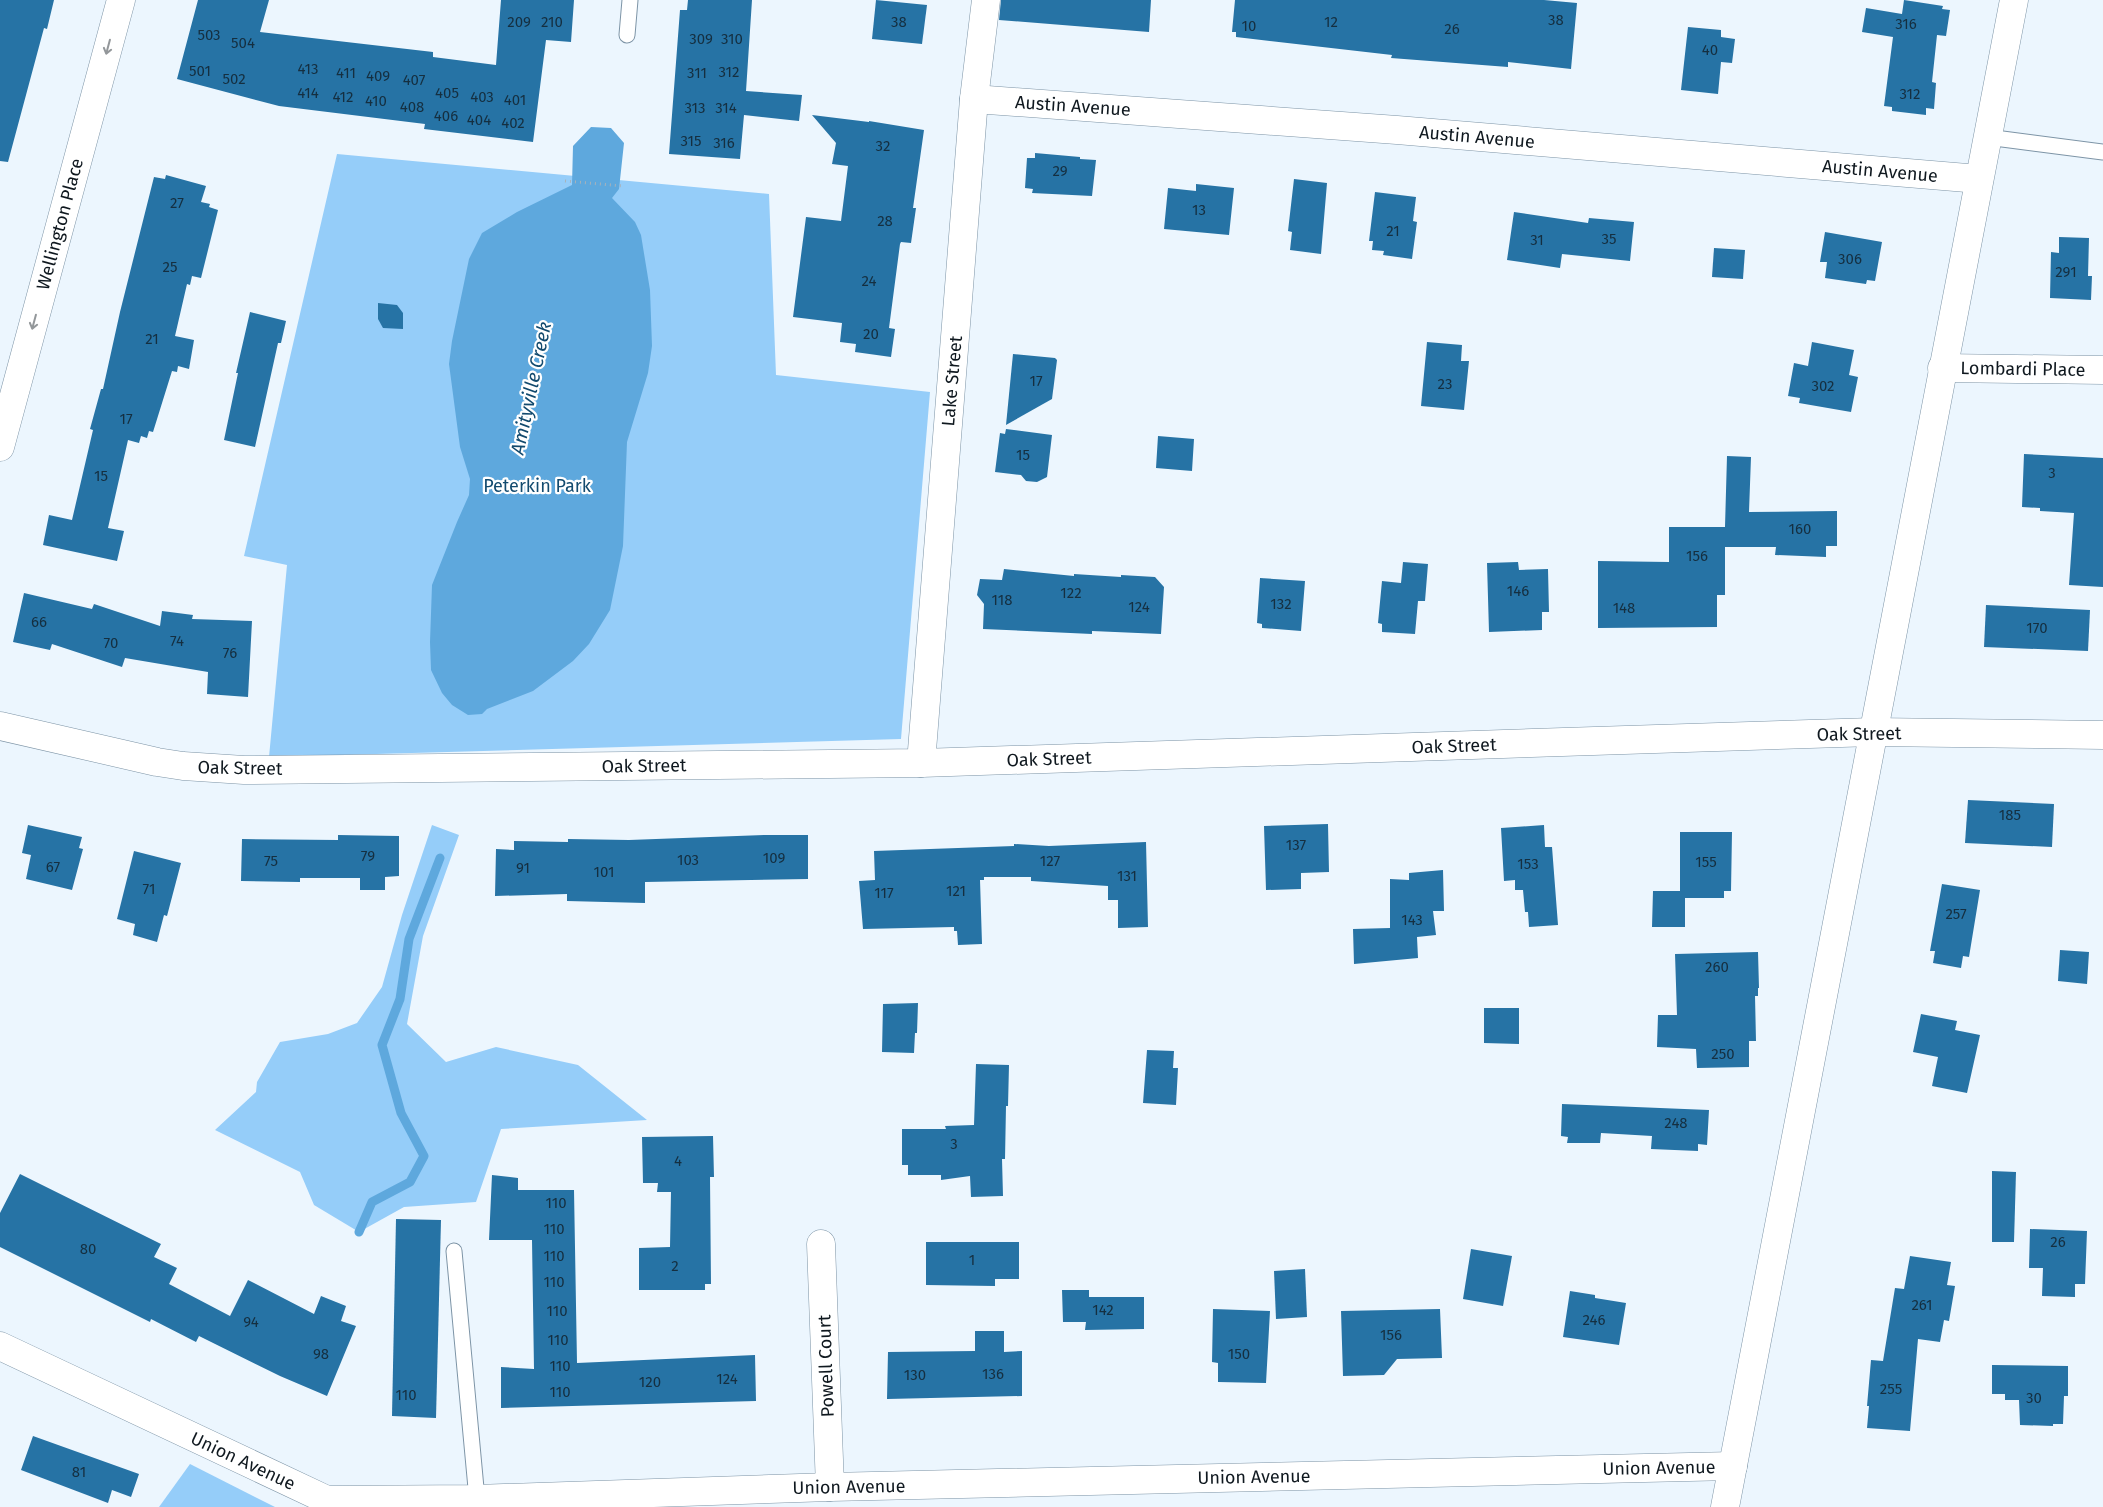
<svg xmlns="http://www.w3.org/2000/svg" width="2103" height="1507" viewBox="0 0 2103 1507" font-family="'Fira Sans',sans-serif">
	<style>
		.green { fill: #95cdf9 }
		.water { fill: #5ea8dd }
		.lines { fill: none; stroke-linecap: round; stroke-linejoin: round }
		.stream { stroke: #5ea8dd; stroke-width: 9 }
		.building { fill: #2673a5 }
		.service-casing { stroke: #7d94a6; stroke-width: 17 }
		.minor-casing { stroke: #7d94a6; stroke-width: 29 }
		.secondary-casing { stroke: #7d94a6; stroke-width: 29 }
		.path { stroke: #a8b2ba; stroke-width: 3; stroke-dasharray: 1 4; stroke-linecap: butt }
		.service { stroke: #fff; stroke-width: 15 }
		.minor { stroke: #fff; stroke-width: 28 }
		.secondary { stroke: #fff; stroke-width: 28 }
		.oneway { stroke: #93979a }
		.labels { text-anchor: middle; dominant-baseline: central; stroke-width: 4.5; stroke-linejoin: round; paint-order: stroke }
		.number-label { font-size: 15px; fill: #152f40 }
		.street-label { font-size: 18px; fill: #0f181f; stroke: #fff }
		.park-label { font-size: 18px; fill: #134b6f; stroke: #fff }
		.water-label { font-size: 19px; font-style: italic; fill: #124a6e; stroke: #fff }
	</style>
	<rect width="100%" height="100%" fill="#ecf6fe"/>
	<g class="green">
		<path d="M 337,154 L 769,194 L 776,375 L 930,392 L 901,739 L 269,757 L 287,565 L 244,556 Z"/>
		<path d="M 432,825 L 459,835 L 423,936 L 407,1024 L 446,1062 L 496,1047 L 578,1065 L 647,1120 L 501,1129 L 476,1202 L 404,1207 L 359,1232 L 314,1205 L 300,1172 L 215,1130 L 256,1092 L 257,1082 L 280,1042 L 328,1034 L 357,1023 L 382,987 L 402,915 Z"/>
		<path d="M 190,1464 L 275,1507 L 159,1507 Z"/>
	</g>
	<path class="water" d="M 591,127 L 611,128 L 624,143 L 619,189 L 612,198 L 635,222 L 641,235 L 650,290 L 652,346 L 648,373 L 627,442 L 623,546 L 610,610 L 589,644 L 573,661 L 533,691 L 487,709 L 482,714 L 468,715 L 452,705 L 442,693 L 431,670 L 430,642 L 432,585 L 457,522 L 469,495 L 470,479 L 460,447 L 449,364 L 452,341 L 469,259 L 482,233 L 517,212 L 572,185 L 573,146 Z"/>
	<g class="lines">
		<path class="stream" d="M 359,1232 L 372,1202 L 410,1182 L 424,1156 L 401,1113 L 382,1045 L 400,999 L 409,939 L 440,858"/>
	</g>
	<g class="building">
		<path d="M 0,0 L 54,0 L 47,29 L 44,28 L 8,162 L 0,161 Z"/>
		<path d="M 198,0 L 269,0 L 260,32 L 433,52 L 433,57 L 496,65 L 501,0 L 574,0 L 571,42 L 546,40 L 533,142 L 424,129 L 425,124 L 279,106 L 177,79 Z"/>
		<path d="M 688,0 L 752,0 L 746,91 L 802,95 L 799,121 L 744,115 L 740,159 L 669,154 L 680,10 L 687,10 Z"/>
		<path d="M 876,0 L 927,5 L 922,44 L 872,39 Z"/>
		<path d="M 1001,0 L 1151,0 L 1149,32 L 999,20 Z"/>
		<path d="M 1235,0 L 1544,0 L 1577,3 L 1571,69 L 1508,62 L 1508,67 L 1391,58 L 1392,55 L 1236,37 L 1236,32 L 1232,32 Z"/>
		<path d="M 1904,0 L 1943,6 L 1942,9 L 1950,10 L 1946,36 L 1937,35 L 1932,82 L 1936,83 L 1934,109 L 1926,108 L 1926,115 L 1892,111 L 1892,107 L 1884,106 L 1893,37 L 1862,32 L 1866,8 L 1902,14 Z"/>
		<path d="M 1688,27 L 1721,30 L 1721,37 L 1735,39 L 1732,63 L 1721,62 L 1718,94 L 1681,90 Z"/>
		<path d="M 812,115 L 869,122 L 869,121 L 924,130 L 913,208 L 916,208 L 911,243 L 901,242 L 900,244 L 889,328 L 895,329 L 891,357 L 855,352 L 856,344 L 840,342 L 842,323 L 793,317 L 806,217 L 841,221 L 848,166 L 832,164 L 836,143 Z"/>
		<path d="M 1035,153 L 1080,157 L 1080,159 L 1096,160 L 1092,196 L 1032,193 L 1033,189 L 1025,188 L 1027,158 L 1035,158 Z"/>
		<path d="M 166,175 L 206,186 L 201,202 L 210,204 L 209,207 L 218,210 L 201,278 L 192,276 L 190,285 L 187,284 L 175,336 L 194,340 L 189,369 L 178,366 L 177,372 L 172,371 L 153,432 L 149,431 L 147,438 L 141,436 L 139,443 L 128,440 L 108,528 L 124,531 L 117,561 L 43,545 L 49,515 L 72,520 L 93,430 L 90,429 L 101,389 L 103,389 L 120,312 L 154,177 L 165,179 Z"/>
		<path d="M 1294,179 L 1327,183 L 1321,254 L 1290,250 L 1292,232 L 1288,231 Z"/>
		<path d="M 1196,184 L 1234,188 L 1229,235 L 1164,229 L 1168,188 L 1196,191 Z"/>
		<path d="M 1375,192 L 1416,197 L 1413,221 L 1417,222 L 1412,259 L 1383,255 L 1384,251 L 1372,250 L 1373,241 L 1369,241 Z"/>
		<path d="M 1514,212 L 1588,223 L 1589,218 L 1634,222 L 1630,261 L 1562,254 L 1560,268 L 1507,260 Z"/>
		<path d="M 1825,232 L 1882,242 L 1875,281 L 1867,280 L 1866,284 L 1825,278 L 1827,262 L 1820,262 Z"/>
		<path d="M 2059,237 L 2089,238 L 2088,276 L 2092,276 L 2091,300 L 2050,298 L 2051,252 L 2059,253 Z"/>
		<path d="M 1714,248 L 1745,250 L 1743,279 L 1712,277 Z"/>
		<path d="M 378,303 L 397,305 L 403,313 L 403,329 L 383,328 L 378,319 Z"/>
		<path d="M 250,312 L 286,321 L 281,343 L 278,343 L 255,447 L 224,440 L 238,373 L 236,373 Z"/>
		<path d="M 1427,342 L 1462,345 L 1461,361 L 1469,361 L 1464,410 L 1421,406 Z"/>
		<path d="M 1812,342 L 1854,350 L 1849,375 L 1858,377 L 1851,412 L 1799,403 L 1800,398 L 1788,396 L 1794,363 L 1808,366 Z"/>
		<path d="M 1013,354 L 1055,358 L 1057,360 L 1052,399 L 1006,425 Z"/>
		<path d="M 1006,429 L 1052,435 L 1047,477 L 1037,482 L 1026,481 L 1021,475 L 995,472 L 1000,433 L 1005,434 Z"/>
		<path d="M 1158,436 L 1194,439 L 1192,471 L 1156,468 Z"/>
		<path d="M 2024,454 L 2103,458 L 2103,587 L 2069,585 L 2074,513 L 2040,511 L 2040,508 L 2022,507 Z"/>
		<path d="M 1727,456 L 1751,457 L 1749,512 L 1837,511 L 1837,546 L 1826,546 L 1826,557 L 1775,555 L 1776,547 L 1725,547 L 1725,595 L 1717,595 L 1717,627 L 1598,628 L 1598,561 L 1669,562 L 1669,527 L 1725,527 Z"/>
		<path d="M 1403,562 L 1428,564 L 1425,601 L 1418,601 L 1415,634 L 1382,632 L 1382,624 L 1378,623 L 1382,581 L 1401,583 Z"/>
		<path d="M 1518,562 L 1519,570 L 1548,569 L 1549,612 L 1542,612 L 1542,630 L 1489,632 L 1487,563 Z"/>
		<path d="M 1004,569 L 1074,576 L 1074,574 L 1121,577 L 1121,575 L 1155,577 L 1164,587 L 1161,634 L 1092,631 L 1092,634 L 983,629 L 984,604 L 977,595 L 980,579 L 1002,580 Z"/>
		<path d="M 1260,578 L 1305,581 L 1301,631 L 1262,628 L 1262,624 L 1257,623 Z"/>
		<path d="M 24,593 L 92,609 L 94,604 L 160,626 L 162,611 L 193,615 L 192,619 L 252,621 L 248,697 L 207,694 L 208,672 L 125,658 L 122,667 L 52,644 L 50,650 L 13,642 Z"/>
		<path d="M 1986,605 L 2090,610 L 2088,651 L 1984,647 Z"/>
		<path d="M 1968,800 L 2054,804 L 2052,847 L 1965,843 Z"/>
		<path d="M 1328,824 L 1329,872 L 1301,873 L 1301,889 L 1266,890 L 1264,826 Z"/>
		<path d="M 28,825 L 82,837 L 79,848 L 83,849 L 72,890 L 26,879 L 31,855 L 22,853 Z"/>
		<path d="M 1544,825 L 1545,847 L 1552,847 L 1558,925 L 1529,927 L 1528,912 L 1525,912 L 1523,890 L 1515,890 L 1515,880 L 1504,881 L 1501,828 Z"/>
		<path d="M 1680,832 L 1732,832 L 1731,891 L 1724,891 L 1724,898 L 1685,898 L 1685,927 L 1652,927 L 1653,891 L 1680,891 Z"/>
		<path d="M 338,835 L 399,836 L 399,876 L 385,877 L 385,890 L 360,890 L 360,878 L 300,878 L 300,882 L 241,881 L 242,839 L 338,840 Z"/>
		<path d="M 764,835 L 808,835 L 808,879 L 645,882 L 645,903 L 567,901 L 567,894 L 495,896 L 496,849 L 514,850 L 514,841 L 568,842 L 568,839 L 629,840 Z"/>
		<path d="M 1146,842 L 1148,927 L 1118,928 L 1118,900 L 1108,900 L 1108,886 L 1031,881 L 1031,877 L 984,877 L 984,880 L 980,880 L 982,944 L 958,945 L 957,931 L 954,931 L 954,927 L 863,929 L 859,881 L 875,880 L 874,851 L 1014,846 L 1014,844 L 1049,846 Z"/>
		<path d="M 134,851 L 181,863 L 167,916 L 164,915 L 157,942 L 133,935 L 135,924 L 117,919 Z"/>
		<path d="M 1443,870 L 1444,911 L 1433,911 L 1436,935 L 1417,937 L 1418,958 L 1354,964 L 1353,929 L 1390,928 L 1390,879 L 1409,880 L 1409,873 Z"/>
		<path d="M 1942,884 L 1980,890 L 1969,957 L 1963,956 L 1961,968 L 1933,963 L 1935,951 L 1930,951 Z"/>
		<path d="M 2060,950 L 2089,952 L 2087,984 L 2058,981 Z"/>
		<path d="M 1758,952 L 1759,988 L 1758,988 L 1758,996 L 1755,996 L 1756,1041 L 1749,1041 L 1749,1067 L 1697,1068 L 1696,1049 L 1657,1047 L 1658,1015 L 1677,1015 L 1675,954 Z"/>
		<path d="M 918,1003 L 917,1033 L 915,1033 L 914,1053 L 882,1052 L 883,1004 Z"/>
		<path d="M 1484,1008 L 1519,1008 L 1519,1044 L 1484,1043 Z"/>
		<path d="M 1921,1014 L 1957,1021 L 1955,1030 L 1980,1035 L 1967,1093 L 1932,1086 L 1938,1057 L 1913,1052 Z"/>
		<path d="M 1147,1050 L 1174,1051 L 1173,1068 L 1178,1068 L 1176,1105 L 1143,1103 Z"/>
		<path d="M 976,1064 L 1009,1065 L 1008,1106 L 1006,1106 L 1005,1159 L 1002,1159 L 1003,1196 L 971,1197 L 970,1176 L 941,1180 L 941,1175 L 908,1175 L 908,1165 L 902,1165 L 902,1129 L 946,1129 L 945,1126 L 974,1125 Z"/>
		<path d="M 1562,1104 L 1709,1110 L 1707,1145 L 1698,1144 L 1698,1151 L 1651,1149 L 1652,1136 L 1601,1133 L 1600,1143 L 1567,1143 L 1568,1137 L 1561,1136 Z"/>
		<path d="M 713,1136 L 714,1177 L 710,1177 L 711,1284 L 705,1284 L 705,1290 L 639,1290 L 639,1248 L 670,1247 L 671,1192 L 657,1192 L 658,1183 L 643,1183 L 642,1137 Z"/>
		<path d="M 1992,1171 L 2016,1172 L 2014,1242 L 1992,1242 Z"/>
		<path d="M 20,1174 L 161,1244 L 154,1257 L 177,1268 L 169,1284 L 230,1316 L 248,1280 L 314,1314 L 321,1296 L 346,1306 L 341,1321 L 356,1326 L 327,1396 L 280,1376 L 199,1336 L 196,1342 L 151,1319 L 150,1322 L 0,1247 L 0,1213 Z"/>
		<path d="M 492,1175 L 518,1178 L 518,1190 L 574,1190 L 577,1363 L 755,1355 L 756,1401 L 501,1408 L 501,1367 L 534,1369 L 532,1240 L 489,1240 Z"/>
		<path d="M 396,1219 L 441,1220 L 436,1418 L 392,1416 Z"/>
		<path d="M 2030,1229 L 2087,1231 L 2085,1284 L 2075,1284 L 2075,1297 L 2042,1296 L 2043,1268 L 2029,1268 Z"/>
		<path d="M 926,1242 L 1019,1242 L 1019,1279 L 995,1279 L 995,1286 L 926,1285 Z"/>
		<path d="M 1471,1249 L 1512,1256 L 1503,1306 L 1463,1299 Z"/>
		<path d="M 1910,1256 L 1951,1262 L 1947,1285 L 1955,1286 L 1949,1321 L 1944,1320 L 1940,1342 L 1918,1339 L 1910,1431 L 1867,1428 L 1869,1406 L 1867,1406 L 1871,1360 L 1883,1361 L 1895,1288 L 1904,1289 Z"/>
		<path d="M 1305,1269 L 1307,1317 L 1276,1319 L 1274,1271 Z"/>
		<path d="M 1062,1290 L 1089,1290 L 1089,1297 L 1144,1297 L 1144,1329 L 1085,1330 L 1086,1322 L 1063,1322 Z"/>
		<path d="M 1570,1291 L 1595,1295 L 1595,1298 L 1626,1303 L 1619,1345 L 1563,1337 Z"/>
		<path d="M 1213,1309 L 1270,1311 L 1266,1383 L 1218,1382 L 1218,1363 L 1212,1362 Z"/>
		<path d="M 1440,1309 L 1442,1358 L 1397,1359 L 1384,1375 L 1343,1376 L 1341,1311 Z"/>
		<path d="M 975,1331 L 1004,1331 L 1004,1352 L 1022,1351 L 1022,1396 L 887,1399 L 888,1352 L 975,1351 Z"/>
		<path d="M 1992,1365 L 2068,1366 L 2068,1396 L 2064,1396 L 2063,1424 L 2053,1424 L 2053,1426 L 2020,1425 L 2019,1400 L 2005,1400 L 2005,1394 L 1992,1394 Z"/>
		<path d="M 33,1436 L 139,1474 L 131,1497 L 112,1490 L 108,1503 L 21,1470 Z"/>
	</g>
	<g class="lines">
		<defs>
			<g id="service">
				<path d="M 627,35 L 630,0"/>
				<path d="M 1987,137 L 2103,152"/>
				<path d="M 454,1251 L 477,1499"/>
			</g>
			<g id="minor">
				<path d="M 974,99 L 1397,130 L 1979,179"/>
				<path d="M 1942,368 L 2103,370"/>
				<path d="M 0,447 L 121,0"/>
				<path d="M 921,763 L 974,99 L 986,0"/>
				<path d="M 821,1244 L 830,1487"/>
				<path d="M 0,1346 L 327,1500 L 477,1499 L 830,1487 L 1733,1466"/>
			</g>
			<g id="secondary">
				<path d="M 0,726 L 157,762 L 183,766 L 244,770 L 921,763 L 1873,732 L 2103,735"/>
				<path d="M 1725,1507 L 2014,0"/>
			</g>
		</defs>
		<use href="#service" class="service-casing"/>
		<use href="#minor" class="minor-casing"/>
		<use href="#secondary" class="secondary-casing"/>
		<path class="path" d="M 565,181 L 623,186"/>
		<use href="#service" class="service"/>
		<use href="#minor" class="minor"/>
		<use href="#secondary" class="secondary"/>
	</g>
	<defs><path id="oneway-shaft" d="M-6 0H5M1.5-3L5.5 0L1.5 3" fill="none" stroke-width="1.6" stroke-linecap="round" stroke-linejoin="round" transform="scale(1.25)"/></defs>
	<g class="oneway">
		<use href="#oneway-shaft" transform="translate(108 47) rotate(105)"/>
		<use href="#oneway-shaft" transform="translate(34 322) rotate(105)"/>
	</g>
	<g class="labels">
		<g class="number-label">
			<text x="1556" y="20">38</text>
			<text x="519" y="22">209</text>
			<text x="552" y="22">210</text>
			<text x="899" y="22">38</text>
			<text x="1331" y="22">12</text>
			<text x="1906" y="24">316</text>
			<text x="1249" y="26">10</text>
			<text x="1452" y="29">26</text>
			<text x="209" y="35">503</text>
			<text x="701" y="39">309</text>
			<text x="732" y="39">310</text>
			<text x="243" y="43">504</text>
			<text x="1710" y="50">40</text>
			<text x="308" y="69">413</text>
			<text x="200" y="71">501</text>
			<text x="729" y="72">312</text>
			<text x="346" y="73">411</text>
			<text x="697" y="73">311</text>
			<text x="378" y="76">409</text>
			<text x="234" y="79">502</text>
			<text x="414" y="80">407</text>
			<text x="308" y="93">414</text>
			<text x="447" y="93">405</text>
			<text x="1910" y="94">312</text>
			<text x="343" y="97">412</text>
			<text x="482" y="97">403</text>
			<text x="515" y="100">401</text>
			<text x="376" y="101">410</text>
			<text x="412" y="107">408</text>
			<text x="695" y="108">313</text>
			<text x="726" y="108">314</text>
			<text x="446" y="116">406</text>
			<text x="479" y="120">404</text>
			<text x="513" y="123">402</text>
			<text x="691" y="141">315</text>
			<text x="724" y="143">316</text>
			<text x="883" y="146">32</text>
			<text x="1060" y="171">29</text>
			<text x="177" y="203">27</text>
			<text x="1199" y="210">13</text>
			<text x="885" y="221">28</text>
			<text x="1393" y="231">21</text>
			<text x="1609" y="239">35</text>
			<text x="1537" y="240">31</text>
			<text x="1850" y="259">306</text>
			<text x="170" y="267">25</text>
			<text x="2066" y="272">291</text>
			<text x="869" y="281">24</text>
			<text x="871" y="334">20</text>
			<text x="152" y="339">21</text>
			<text x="1036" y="381">17</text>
			<text x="1445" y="384">23</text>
			<text x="1823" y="386">302</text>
			<text x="126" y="419">17</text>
			<text x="1023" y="455">15</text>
			<text x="2052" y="473">3</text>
			<text x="101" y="476">15</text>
			<text x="1800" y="529">160</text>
			<text x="1697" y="556">156</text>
			<text x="1518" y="591">146</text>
			<text x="1071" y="593">122</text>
			<text x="1002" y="600">118</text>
			<text x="1281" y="604">132</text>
			<text x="1139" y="607">124</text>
			<text x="1624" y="608">148</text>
			<text x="39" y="622">66</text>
			<text x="2037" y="628">170</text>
			<text x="177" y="641">74</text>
			<text x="111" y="643">70</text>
			<text x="230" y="653">76</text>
			<text x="2010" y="815">185</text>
			<text x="1296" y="845">137</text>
			<text x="368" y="856">79</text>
			<text x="774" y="858">109</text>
			<text x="688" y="860">103</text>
			<text x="271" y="861">75</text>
			<text x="1050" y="861">127</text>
			<text x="1706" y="862">155</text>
			<text x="1528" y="864">153</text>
			<text x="53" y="867">67</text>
			<text x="523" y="868">91</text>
			<text x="604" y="872">101</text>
			<text x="1127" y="876">131</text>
			<text x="149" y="889">71</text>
			<text x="956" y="891">121</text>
			<text x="884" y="893">117</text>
			<text x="1956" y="914">257</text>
			<text x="1412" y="920">143</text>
			<text x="1717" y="967">260</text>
			<text x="1723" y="1054">250</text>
			<text x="1676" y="1123">248</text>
			<text x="954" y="1144">3</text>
			<text x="678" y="1161">4</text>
			<text x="556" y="1203">110</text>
			<text x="554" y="1229">110</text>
			<text x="2058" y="1242">26</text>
			<text x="88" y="1249">80</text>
			<text x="554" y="1256">110</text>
			<text x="972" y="1260">1</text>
			<text x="675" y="1266">2</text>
			<text x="554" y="1282">110</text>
			<text x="1922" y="1305">261</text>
			<text x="1103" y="1310">142</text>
			<text x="557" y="1311">110</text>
			<text x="1594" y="1320">246</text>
			<text x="251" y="1322">94</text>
			<text x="1391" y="1335">156</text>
			<text x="558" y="1340">110</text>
			<text x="321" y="1354">98</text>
			<text x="1239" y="1354">150</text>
			<text x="560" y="1366">110</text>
			<text x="993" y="1374">136</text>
			<text x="915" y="1375">130</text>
			<text x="727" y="1379">124</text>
			<text x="650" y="1382">120</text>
			<text x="1891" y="1389">255</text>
			<text x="560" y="1392">110</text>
			<text x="406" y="1395">110</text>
			<text x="2034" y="1398">30</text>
			<text x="79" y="1472">81</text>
		</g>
		<g class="street-label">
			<text transform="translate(1073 106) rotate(4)">Austin Avenue</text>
			<text transform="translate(1477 137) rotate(5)">Austin Avenue</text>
			<text transform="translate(1880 171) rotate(5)">Austin Avenue</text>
			<text transform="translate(60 224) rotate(-75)">Wellington Place</text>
			<text transform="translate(2023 369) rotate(1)">Lombardi Place</text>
			<text transform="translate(952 381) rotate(-85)">Lake Street</text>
			<text transform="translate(1859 734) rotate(-1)">Oak Street</text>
			<text transform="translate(1454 746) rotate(-2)">Oak Street</text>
			<text transform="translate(1049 759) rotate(-2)">Oak Street</text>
			<text transform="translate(644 766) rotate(-1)">Oak Street</text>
			<text transform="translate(240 768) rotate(1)">Oak Street</text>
			<text transform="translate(826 1366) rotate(-92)">Powell Court</text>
			<text transform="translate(243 1461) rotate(25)">Union Avenue</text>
			<text transform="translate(1659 1468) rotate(-1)">Union Avenue</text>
			<text transform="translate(1254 1477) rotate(-1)">Union Avenue</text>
			<text transform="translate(849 1487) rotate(-1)">Union Avenue</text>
		</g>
		<g class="park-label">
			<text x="537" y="486">Peterkin Park</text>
		</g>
		<g class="water-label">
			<text transform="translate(531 388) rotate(-78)">Amityville Creek</text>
		</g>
	</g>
</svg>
